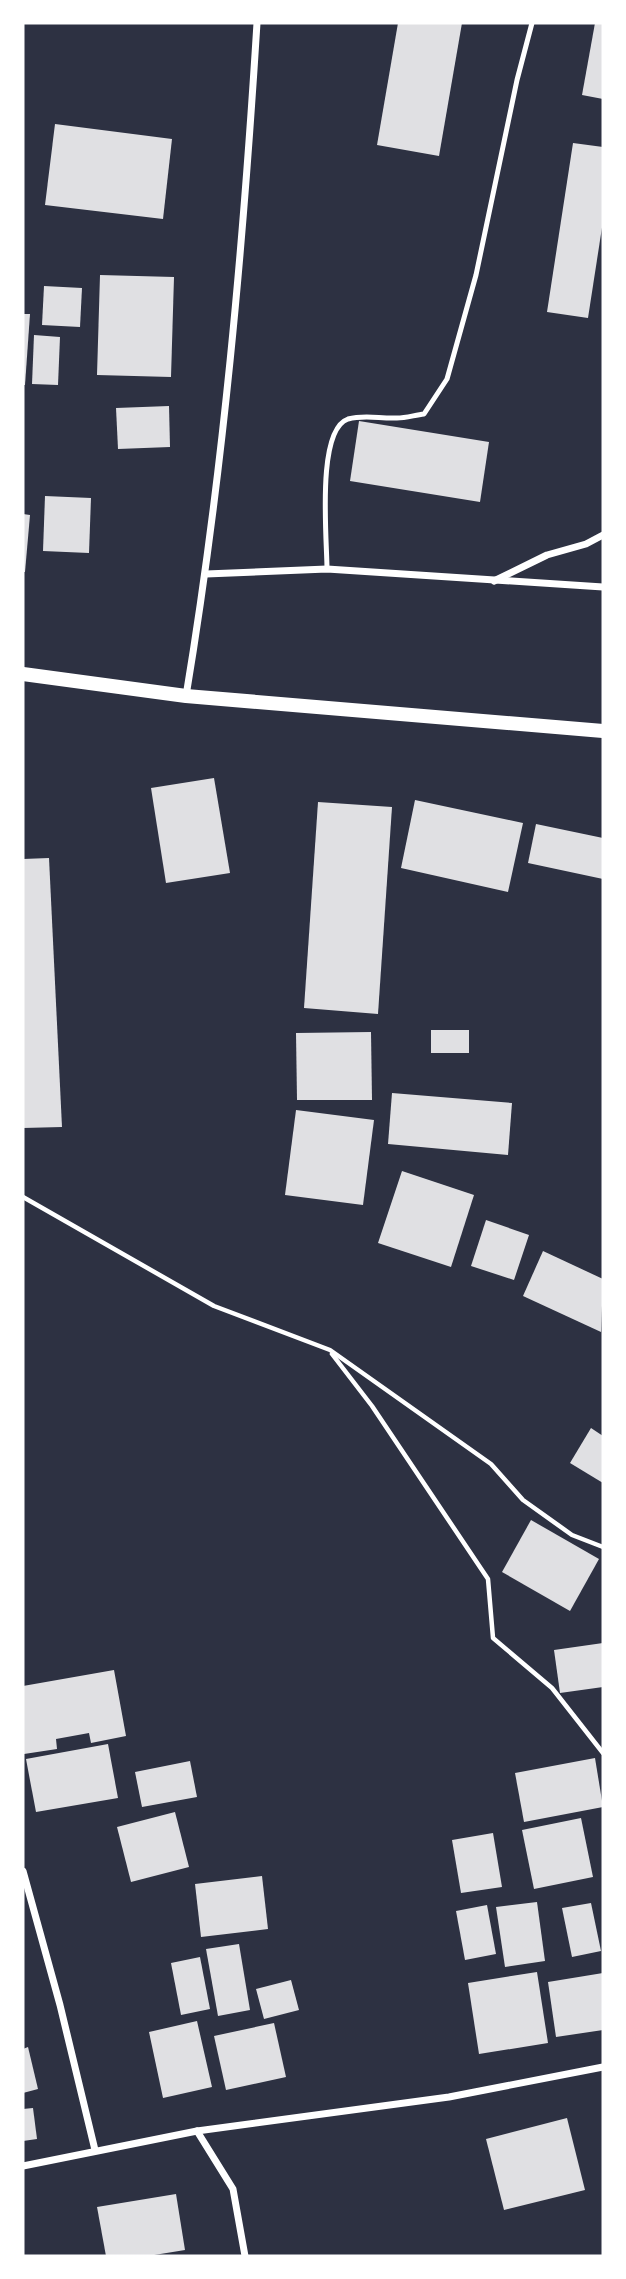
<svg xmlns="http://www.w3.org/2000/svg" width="626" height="2279" viewBox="0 0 626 2279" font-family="'Fira Sans Condensed',sans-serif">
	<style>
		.building { fill: #e0e0e3 }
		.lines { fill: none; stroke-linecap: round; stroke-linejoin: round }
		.path { stroke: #fff; stroke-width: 4.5 }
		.service { stroke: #fff; stroke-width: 5 }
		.minor { stroke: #fff; stroke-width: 7 }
		.secondary { stroke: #fff; stroke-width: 14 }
	</style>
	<rect width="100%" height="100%" fill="#2d3142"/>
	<g class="building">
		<path d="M 398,23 L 462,23 L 439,156 L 377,145 Z"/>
		<path d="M 595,23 L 603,23 L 603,99 L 582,95 Z"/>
		<path d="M 55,124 L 172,139 L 163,219 L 45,205 Z"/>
		<path d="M 573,143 L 603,147 L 603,221 L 588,318 L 547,312 Z"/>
		<path d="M 100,275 L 174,277 L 171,377 L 97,375 Z"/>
		<path d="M 44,286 L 82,288 L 80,327 L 42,325 Z"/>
		<path d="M 23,314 L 30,314 L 25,385 L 23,385 Z"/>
		<path d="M 34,335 L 60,337 L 58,385 L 32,384 Z"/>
		<path d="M 169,406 L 170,447 L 118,449 L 116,408 Z"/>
		<path d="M 359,421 L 489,442 L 480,502 L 350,481 Z"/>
		<path d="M 45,496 L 91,498 L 89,553 L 43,551 Z"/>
		<path d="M 23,514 L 30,515 L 25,572 L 23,572 Z"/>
		<path d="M 214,778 L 230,873 L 166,883 L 151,788 Z"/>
		<path d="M 415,800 L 523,823 L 508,892 L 401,868 Z"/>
		<path d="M 318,802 L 392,807 L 378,1014 L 304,1008 Z"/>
		<path d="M 536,824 L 603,838 L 603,879 L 528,863 Z"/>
		<path d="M 49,858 L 62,1127 L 23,1128 L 23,859 Z"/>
		<rect x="431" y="1030" width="38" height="23"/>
		<path d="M 371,1032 L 372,1100 L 297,1100 L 296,1033 Z"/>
		<path d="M 392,1093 L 512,1103 L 508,1155 L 388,1144 Z"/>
		<path d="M 296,1110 L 374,1120 L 363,1205 L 285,1195 Z"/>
		<path d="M 402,1171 L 474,1195 L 451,1267 L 378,1243 Z"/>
		<path d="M 486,1220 L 529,1235 L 514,1280 L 471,1266 Z"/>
		<path d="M 543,1251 L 603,1279 L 601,1332 L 523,1296 Z"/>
		<path d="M 591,1428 L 603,1436 L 603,1483 L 570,1463 Z"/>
		<path d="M 531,1520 L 599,1559 L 570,1611 L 502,1572 Z"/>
		<path d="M 603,1643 L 603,1687 L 560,1693 L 554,1650 Z"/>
		<path d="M 114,1670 L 126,1736 L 91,1743 L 89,1733 L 56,1739 L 57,1749 L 24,1754 L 23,1686 Z"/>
		<path d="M 108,1744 L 118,1798 L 36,1812 L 26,1759 Z"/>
		<path d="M 595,1758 L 603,1807 L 524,1822 L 515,1773 Z"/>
		<path d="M 190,1761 L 197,1797 L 142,1807 L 135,1772 Z"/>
		<path d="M 175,1812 L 189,1867 L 131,1882 L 117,1827 Z"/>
		<path d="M 581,1818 L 593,1877 L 534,1889 L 522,1830 Z"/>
		<path d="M 493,1833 L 502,1887 L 461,1893 L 452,1840 Z"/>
		<path d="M 262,1876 L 268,1929 L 201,1937 L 195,1884 Z"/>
		<path d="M 537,1902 L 545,1961 L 505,1967 L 496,1907 Z"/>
		<path d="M 591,1903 L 601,1951 L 572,1957 L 562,1908 Z"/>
		<path d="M 487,1905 L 496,1954 L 465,1960 L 456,1911 Z"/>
		<path d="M 239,1944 L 250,2010 L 218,2016 L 206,1949 Z"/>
		<path d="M 200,1957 L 210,2009 L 181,2015 L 171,1963 Z"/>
		<path d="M 537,1972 L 548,2043 L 479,2054 L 468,1983 Z"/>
		<path d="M 603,1973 L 603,2030 L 556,2037 L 548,1982 Z"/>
		<path d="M 291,1980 L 299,2010 L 264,2019 L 256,1989 Z"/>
		<path d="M 197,2021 L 212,2087 L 163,2098 L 149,2032 Z"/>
		<path d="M 274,2023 L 286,2077 L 226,2090 L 214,2036 Z"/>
		<path d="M 28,2047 L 38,2089 L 23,2093 L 23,2049 Z"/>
		<path d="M 33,2108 L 37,2139 L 23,2141 L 23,2109 Z"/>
		<path d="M 567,2118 L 585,2190 L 504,2210 L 486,2139 Z"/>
		<path d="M 176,2194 L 185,2250 L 148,2256 L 106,2256 L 97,2207 Z"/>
	</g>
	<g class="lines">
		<g class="path">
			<path d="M 23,1197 L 214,1306 L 330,1350 L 491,1464 L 523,1500 L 572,1535 L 603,1547"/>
			<path d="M 332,1354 L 372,1406 L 488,1579 L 493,1638 L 552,1688 L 603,1753"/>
		</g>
		<path class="service" d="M 327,569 C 327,539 316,430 348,419 C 366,414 380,419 397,418 C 406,418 415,415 424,414 L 447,379 L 476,275 L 517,80 L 532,23"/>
		<g class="minor">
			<path d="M 206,574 L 327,569 L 603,587"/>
			<path d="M 494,581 L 547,555 L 586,544 L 603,535"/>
			<path d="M 186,696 C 223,473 243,248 257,23"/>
			<path d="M 23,1871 L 60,2005 L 95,2150"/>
			<path d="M 197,2131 L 233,2189 L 245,2256"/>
			<path d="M 23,2166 L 197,2131 L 449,2097 L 603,2067"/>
		</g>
		<path class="secondary" d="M 23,674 L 186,696 L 603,731"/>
	</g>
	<rect width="626" height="2279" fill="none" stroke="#ffffff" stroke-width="49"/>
</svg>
